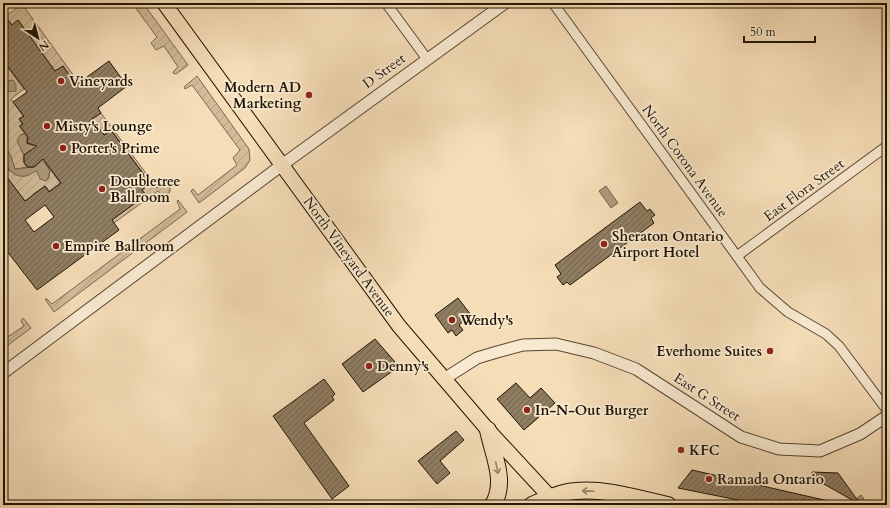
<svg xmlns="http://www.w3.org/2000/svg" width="890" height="508" viewBox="0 0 890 508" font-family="Cardo,serif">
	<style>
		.garden { fill: url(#garden-furrows); stroke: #79684f }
		.water { fill: #ad997a; stroke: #75644b }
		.building { fill: url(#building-hatch); stroke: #211505; fill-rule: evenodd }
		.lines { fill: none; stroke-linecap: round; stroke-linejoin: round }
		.minor-casing { stroke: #564732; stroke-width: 11 }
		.tertiary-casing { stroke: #564732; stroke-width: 13 }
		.primary-casing { stroke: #211505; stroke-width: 16 }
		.motorway-casing { stroke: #211505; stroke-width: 18 }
		.minor { stroke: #f8e9d0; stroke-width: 9 }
		.tertiary { stroke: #f8e9d0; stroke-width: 11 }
		.primary { stroke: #f5ddb7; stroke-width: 14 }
		.motorway { stroke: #f5ddb7; stroke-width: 16 }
		.oneway { stroke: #968367 }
		.poi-dot { fill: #8f2418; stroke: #f8e9d0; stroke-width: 1.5 }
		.labels { text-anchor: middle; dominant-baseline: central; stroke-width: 3.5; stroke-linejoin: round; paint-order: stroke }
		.street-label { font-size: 14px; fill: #211505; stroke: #f8e9d0 }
		.poi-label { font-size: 14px; font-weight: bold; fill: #211505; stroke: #f8e9d0; text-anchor: start }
	</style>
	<defs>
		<pattern id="garden-furrows" width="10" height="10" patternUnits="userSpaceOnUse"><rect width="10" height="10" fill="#d1bb99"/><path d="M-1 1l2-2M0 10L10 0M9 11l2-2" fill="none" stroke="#b3a082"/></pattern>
		<pattern id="building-hatch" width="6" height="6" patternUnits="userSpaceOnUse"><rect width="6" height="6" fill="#8f7d62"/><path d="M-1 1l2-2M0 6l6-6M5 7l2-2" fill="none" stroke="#74654f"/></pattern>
	</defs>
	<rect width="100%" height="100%" fill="#f5ddb7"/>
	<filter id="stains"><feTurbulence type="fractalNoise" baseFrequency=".005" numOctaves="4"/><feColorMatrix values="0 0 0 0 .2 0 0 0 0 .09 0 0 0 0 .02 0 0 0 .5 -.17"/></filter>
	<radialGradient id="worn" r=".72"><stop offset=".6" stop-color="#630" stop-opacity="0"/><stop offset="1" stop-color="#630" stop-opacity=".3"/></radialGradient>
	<g class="garden">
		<path d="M 132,3 L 143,3 L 188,65 L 176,74 L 173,73 L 174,71 L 178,67 L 164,46 L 156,50 L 151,43 L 157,37 Z"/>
		<path d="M 22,4 L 79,83 L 76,85 L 63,66 L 55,71 L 18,20 L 12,25 L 7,19 L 3,22 L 3,18 Z"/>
		<path d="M 6,65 L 24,89 L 11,99 L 23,116 L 19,119 L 22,124 L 19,126 L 25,134 L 22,134 L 21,150 L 24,155 L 23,162 L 27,167 L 15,169 L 10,154 L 3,146 L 3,67 Z"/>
		<path d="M 197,76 L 249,149 L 250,160 L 245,168 L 199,203 L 191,191 L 193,189 L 198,195 L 237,165 L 233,158 L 240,150 L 192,85 L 185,89 L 184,87 Z"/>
		<path d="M 101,113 L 157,188 L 167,183 L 170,188 L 170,192 L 163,197 L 158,191 L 114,223 L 112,220 L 146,195 L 142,190 L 150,183 L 111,130 L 104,135 L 92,119 Z"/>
		<path d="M 3,152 L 9,171 L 37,171 L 46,181 L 49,178 L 50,171 L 45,162 L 60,183 L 50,191 L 45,186 L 33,194 L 37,200 L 25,209 L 24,200 L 3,172 Z"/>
		<path d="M 178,200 L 187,212 L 54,312 L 45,299 L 47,299 L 52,304 L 180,209 L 177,201 Z"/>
		<path d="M 23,318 L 31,328 L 3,349 L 3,340 L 24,326 L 21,321 Z"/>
	</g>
	<g class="water">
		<path d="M 13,80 L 16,85 L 16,91 L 3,92 L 3,82 Z"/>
		<path d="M 25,134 L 27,138 L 27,144 L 33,145 L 50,171 L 48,178 L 46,181 L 40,179 L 37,171 C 32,172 31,175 26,176 C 9,179 3,160 3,146 L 10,154 L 15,169 L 34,167 L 39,163 L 40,158 L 36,152 L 29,151 L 24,155 L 17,141 L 20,135 Z"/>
		<path d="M 606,186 L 618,203 L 611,208 L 599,191 Z"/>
		<path d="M 861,495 L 868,505 L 852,505 L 852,502 Z"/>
	</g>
	<g class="building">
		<path d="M 7,19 L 12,25 L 18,20 L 55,71 L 63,66 L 76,85 L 109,61 L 127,86 L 98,108 L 101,113 L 92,119 L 104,135 L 111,130 L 150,183 L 142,190 L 146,195 L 112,220 L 119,230 L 37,290 L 3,246 L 3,172 L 25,201 L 45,186 L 49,192 L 61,183 L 43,159 L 34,167 L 27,167 L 24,162 L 24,155 L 37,146 L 27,143 L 28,137 L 20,126 L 23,124 L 19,119 L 24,116 L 13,102 L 27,92 L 6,64 L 3,66 L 3,22 ZM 45,205 L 54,217 L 34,232 L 25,220 Z"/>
		<path d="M 640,202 L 647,211 L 650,209 L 655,215 L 651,218 L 654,223 L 570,285 L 567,282 L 563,285 L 557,277 L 561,274 L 555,265 Z"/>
		<path d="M 458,298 L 471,315 L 459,325 L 463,330 L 456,336 L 452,330 L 448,333 L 435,315 Z"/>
		<path d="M 375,339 L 395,362 L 393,363 L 397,368 L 363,392 L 342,364 Z"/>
		<path d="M 324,379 L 335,394 L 332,397 L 334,400 L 304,423 L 349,486 L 332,499 L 273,416 Z"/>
		<path d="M 516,383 L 530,398 L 541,388 L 555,403 L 524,430 L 497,399 Z"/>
		<path d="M 456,431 L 464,440 L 440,461 L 450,473 L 437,484 L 418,461 Z"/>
		<path d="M 692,470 L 833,502 L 833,505 L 763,505 L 678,488 Z"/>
		<path d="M 812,472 L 838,473 L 861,505 L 822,483 L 810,482 Z"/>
	</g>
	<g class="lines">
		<defs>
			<g id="minor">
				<path d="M 386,3 L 427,59"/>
				<path d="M 553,3 L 760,288 L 788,312 L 826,334 L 839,346 L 887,410"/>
				<path d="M 737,256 L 887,146"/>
			</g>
			<g id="tertiary">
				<path d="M 3,373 L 282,165 L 505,3"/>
				<path d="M 444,379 L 477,358 L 497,352 L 523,345 L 556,344 L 594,353 L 636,369 L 741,437 L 779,449 L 820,451 L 860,434 L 887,416"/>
			</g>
			<path id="primary" d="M 164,3 L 399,326 L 488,430 L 550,497 L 561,505"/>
			<g id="motorway">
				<path d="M 488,430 C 493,455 507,481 493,505"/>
				<path d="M 532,505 C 546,499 561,492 576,491 C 606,488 639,499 668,505"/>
			</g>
		</defs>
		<use href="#minor" class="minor-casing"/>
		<use href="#tertiary" class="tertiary-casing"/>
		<use href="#primary" class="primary-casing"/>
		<use href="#motorway" class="motorway-casing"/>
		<use href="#minor" class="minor"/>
		<use href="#tertiary" class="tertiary"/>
		<use href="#primary" class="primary"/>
		<use href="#motorway" class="motorway"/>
	</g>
	<defs><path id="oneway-shaft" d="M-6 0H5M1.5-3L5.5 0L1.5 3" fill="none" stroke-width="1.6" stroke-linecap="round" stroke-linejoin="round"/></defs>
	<g class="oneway">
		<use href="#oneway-shaft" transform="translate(497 468) rotate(78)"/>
		<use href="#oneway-shaft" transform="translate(588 491) rotate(-178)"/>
	</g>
	<g class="poi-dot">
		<circle cx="61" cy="81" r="4"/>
		<circle cx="309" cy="95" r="4"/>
		<circle cx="47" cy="126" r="4"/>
		<circle cx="63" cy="148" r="4"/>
		<circle cx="102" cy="189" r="4"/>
		<circle cx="604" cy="244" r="4"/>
		<circle cx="56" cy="246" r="4"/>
		<circle cx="452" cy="320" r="4"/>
		<circle cx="770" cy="351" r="4"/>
		<circle cx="369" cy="366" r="4"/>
		<circle cx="527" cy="410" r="4"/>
		<circle cx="681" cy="450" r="4"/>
		<circle cx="709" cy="479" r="4"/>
	</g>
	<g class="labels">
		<g class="street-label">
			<text transform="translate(384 71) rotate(-36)">D Street</text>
			<text transform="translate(685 161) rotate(54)">North Corona Avenue</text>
			<text transform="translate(804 190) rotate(-36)">East Flora Street</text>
			<text transform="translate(349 257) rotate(54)">North Vineyard Avenue</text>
			<text transform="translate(707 397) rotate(33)">East G Street</text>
		</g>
		<g class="poi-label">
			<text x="69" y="81">Vineyards</text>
			<text x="301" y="87" text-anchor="end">Modern AD<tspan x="301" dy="16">Marketing</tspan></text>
			<text x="55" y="126">Misty's Lounge</text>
			<text x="71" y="148">Porter's Prime</text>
			<text x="110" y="181">Doubletree<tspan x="110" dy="16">Ballroom</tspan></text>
			<text x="612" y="236">Sheraton Ontario<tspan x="612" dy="16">Airport Hotel</tspan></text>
			<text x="64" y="246">Empire Ballroom</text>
			<text x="460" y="320">Wendy's</text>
			<text x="762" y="351" text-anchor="end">Everhome Suites</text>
			<text x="377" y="366">Denny's</text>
			<text x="535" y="410">In-N-Out Burger</text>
			<text x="689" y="450">KFC</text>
			<text x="717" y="479">Ramada Ontario</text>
		</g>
	</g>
	<rect width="890" height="508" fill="none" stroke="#f5ddb7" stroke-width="16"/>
	<rect x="4" y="4" width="882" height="500" fill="none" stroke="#211505" stroke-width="2"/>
	<rect x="8" y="8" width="874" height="492" fill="none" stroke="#211505"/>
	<g transform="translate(38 38) rotate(144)" stroke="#f8e9d0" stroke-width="3" paint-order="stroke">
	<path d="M0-3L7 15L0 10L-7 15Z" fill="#211505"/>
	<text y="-6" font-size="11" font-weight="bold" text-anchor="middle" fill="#211505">N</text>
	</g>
	<path d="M744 36v6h71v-6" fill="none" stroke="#211505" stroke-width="2"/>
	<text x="750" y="36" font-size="12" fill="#211505" stroke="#f8e9d0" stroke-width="3" paint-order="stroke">50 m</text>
	<rect width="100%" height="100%" filter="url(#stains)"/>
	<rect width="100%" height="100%" fill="url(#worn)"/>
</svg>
